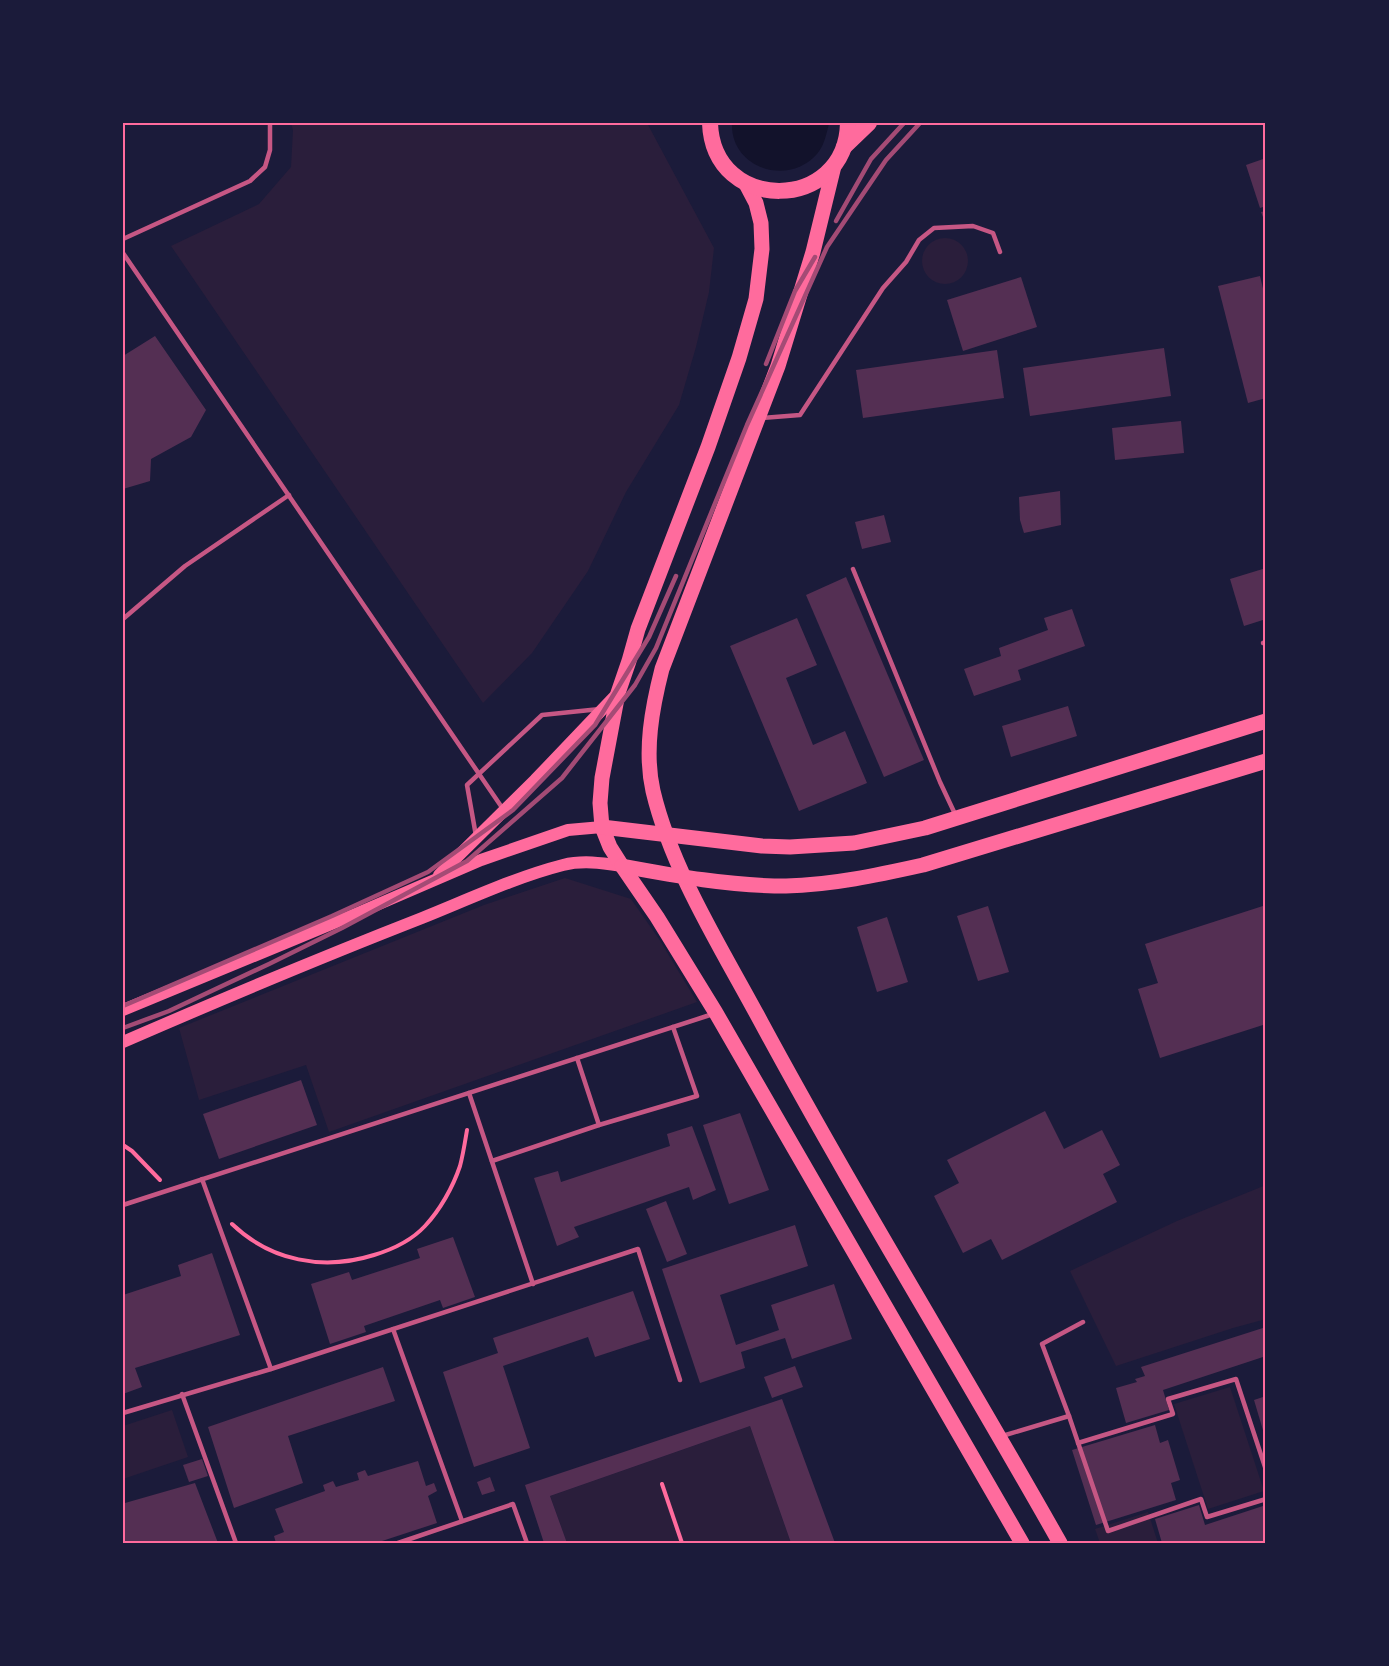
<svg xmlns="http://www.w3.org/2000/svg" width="1389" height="1666" viewBox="0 0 1389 1666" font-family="'Noto Sans',sans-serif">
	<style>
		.green { fill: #2a1e3b }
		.water { fill: #12122b }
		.building { fill: #542f53 }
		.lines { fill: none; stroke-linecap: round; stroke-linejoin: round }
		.path { stroke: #ff6b9d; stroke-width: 4 }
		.service { stroke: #c65784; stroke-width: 4.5 }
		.secondary { stroke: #ff6b9d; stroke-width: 12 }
		.primary { stroke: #ff6b9d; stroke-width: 15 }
		.trunk { stroke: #ff6b9d; stroke-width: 16 }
		.rail { stroke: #a44b75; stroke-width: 4.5 }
		.neatline { fill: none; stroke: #ff6b9d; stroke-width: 2 }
	</style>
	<rect width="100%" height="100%" fill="#1b1b3a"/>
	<g class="green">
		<path d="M 291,123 L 647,123 L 714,248 L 709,292 L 696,347 L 679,405 L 626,492 L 588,571 L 532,653 L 483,703 L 171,246 L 259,204 L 291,167 L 293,130 Z"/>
		<circle cx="945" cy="261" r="23"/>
		<path d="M 565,878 L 631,899 L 659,939 L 697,1002 L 329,1132 L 306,1065 L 199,1100 L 179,1028 L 484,905 Z"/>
		<path d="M 1266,1185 L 1266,1319 L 1233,1328 L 1116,1366 L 1070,1271 L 1177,1221 Z"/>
		<path d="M 1230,1387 L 1264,1491 L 1208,1509 L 1174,1404 Z"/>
		<path d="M 172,1410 L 188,1457 L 123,1479 L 123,1426 Z"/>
		<path d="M 750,1426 L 791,1543 L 567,1543 L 550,1496 Z"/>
		<path d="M 1148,1512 L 1158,1543 L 1100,1543 L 1095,1529 Z"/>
	</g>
	<path class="water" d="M 732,123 L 828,123 L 829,124 C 826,135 824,146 817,154 C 788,187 730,168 732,123 Z"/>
	<g class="building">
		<path d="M 1266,158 L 1266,206 L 1260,208 L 1246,165 Z"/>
		<path d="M 1266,211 L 1266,225 L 1261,212 Z"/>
		<path d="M 1260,276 L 1266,301 L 1266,398 L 1248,403 L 1218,286 Z"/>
		<path d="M 1021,277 L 1037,327 L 963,351 L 947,300 Z"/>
		<path d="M 155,336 L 206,410 L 191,437 L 151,459 L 150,481 L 123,489 L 123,356 Z"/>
		<path d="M 1164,348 L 1171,396 L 1030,416 L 1023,368 Z"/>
		<path d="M 997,350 L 1004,398 L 863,418 L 856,370 Z"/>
		<path d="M 1181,421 L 1184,453 L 1115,460 L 1112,428 Z"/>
		<path d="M 1060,491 L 1061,525 L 1024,533 L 1020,520 L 1019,497 Z"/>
		<path d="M 884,515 L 891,542 L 862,549 L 855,522 Z"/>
		<path d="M 1266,568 L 1266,619 L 1244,626 L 1230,579 Z"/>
		<path d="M 846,577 L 924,760 L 884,777 L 806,595 Z"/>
		<path d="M 1072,609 L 1085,646 L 1018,670 L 1021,680 L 974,696 L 964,669 L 1001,656 L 999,648 L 1048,630 L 1044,618 Z"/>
		<path d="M 797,618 L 817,665 L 786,678 L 813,745 L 845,731 L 867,783 L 799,811 L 730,646 Z"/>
		<path d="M 1068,706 L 1077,736 L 1011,757 L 1002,726 Z"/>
		<path d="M 1266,905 L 1266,1024 L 1160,1058 L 1138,989 L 1158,983 L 1145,944 Z"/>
		<path d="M 988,906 L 1009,972 L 978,981 L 957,916 Z"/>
		<path d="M 887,917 L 908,982 L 877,992 L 857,927 Z"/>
		<path d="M 301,1080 L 317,1125 L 219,1159 L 203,1114 Z"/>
		<path d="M 1045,1111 L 1064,1149 L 1102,1130 L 1120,1165 L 1103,1174 L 1117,1202 L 1002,1260 L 991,1239 L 963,1253 L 934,1196 L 959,1183 L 947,1160 Z"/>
		<path d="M 740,1113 L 769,1190 L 729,1204 L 703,1125 Z"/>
		<path d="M 692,1126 L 716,1190 L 693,1200 L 689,1187 L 574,1227 L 579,1237 L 557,1246 L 534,1178 L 558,1171 L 561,1182 L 670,1146 L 667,1134 Z"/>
		<path d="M 666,1201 L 687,1254 L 667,1262 L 646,1209 Z"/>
		<path d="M 795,1225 L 808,1266 L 720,1295 L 736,1345 L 779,1330 L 771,1305 L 834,1284 L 852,1339 L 792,1359 L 785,1338 L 741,1352 L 745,1368 L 700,1383 L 662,1269 Z"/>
		<path d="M 453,1237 L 475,1297 L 443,1308 L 440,1300 L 364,1326 L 366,1332 L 330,1344 L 311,1284 L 349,1272 L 352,1280 L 420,1258 L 417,1249 Z"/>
		<path d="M 212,1253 L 240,1335 L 135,1368 L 142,1387 L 123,1394 L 123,1295 L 181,1276 L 178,1265 Z"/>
		<path d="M 633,1291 L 650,1339 L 595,1357 L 588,1337 L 503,1366 L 530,1448 L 474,1467 L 443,1372 L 498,1353 L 493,1338 Z"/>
		<path d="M 1266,1327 L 1266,1356 L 1163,1390 L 1169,1410 L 1126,1423 L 1116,1388 L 1137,1382 L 1135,1379 L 1145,1376 L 1141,1367 Z"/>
		<path d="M 795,1366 L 803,1387 L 772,1398 L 764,1377 Z"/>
		<path d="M 383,1367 L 395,1401 L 288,1436 L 303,1483 L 234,1508 L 208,1427 Z"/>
		<path d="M 1266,1396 L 1266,1436 L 1265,1437 L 1254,1400 Z"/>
		<path d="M 782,1399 L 835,1543 L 791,1543 L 750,1426 L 550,1496 L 567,1543 L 544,1543 L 525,1485 Z"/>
		<path d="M 1155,1425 L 1160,1443 L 1168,1440 L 1180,1480 L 1171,1483 L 1176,1500 L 1096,1525 L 1072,1450 Z"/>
		<path d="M 202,1459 L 208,1476 L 189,1482 L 183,1465 Z"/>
		<path d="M 418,1461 L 426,1486 L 434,1483 L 437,1491 L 428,1496 L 437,1523 L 376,1543 L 276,1543 L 274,1536 L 284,1532 L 275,1509 L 325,1491 L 323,1485 L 333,1481 L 336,1487 L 359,1480 L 357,1473 L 365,1470 L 368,1476 Z"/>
		<path d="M 490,1477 L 495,1491 L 482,1495 L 477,1482 Z"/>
		<path d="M 195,1483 L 218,1543 L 123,1543 L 123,1498 L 125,1503 Z"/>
		<path d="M 1199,1505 L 1205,1525 L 1266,1505 L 1266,1540 L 1257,1543 L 1162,1543 L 1155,1519 Z"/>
	</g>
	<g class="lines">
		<g class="path">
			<path d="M 123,1145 L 132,1151 L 160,1180"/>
			<path d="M 232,1224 C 271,1261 323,1271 374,1255 C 394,1249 411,1241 425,1226 C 440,1210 453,1187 460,1166 C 463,1155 465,1142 467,1130"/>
			<path d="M 662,1484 L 682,1543"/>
		</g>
		<g class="service">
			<path d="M 123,239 L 250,181 L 265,167 L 270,150 L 270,123"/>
			<path d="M 123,253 L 503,809"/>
			<path d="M 761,418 L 800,415 L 883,288 L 906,262 L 919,240 L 934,228 L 973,226 L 993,233 L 1000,252"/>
			<path d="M 853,569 L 940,782 L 955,814"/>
			<path d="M 123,619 L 185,566 L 289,495"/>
			<path d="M 1263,643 L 1266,642"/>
			<path d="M 476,836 L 467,785 L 542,715 L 600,709"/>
			<path d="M 577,1058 L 599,1125"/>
			<path d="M 469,1093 L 533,1284"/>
			<path d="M 492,1161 L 599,1125 L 697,1096 L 673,1027"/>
			<path d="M 202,1179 L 271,1369"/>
			<path d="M 123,1205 L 713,1014"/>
			<path d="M 393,1329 L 462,1521"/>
			<path d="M 182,1394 L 236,1543"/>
			<path d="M 123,1413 L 271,1369 L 638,1249 L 680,1380"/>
			<path d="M 1069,1416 L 1108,1531 L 1201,1499 L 1207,1517 L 1266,1499"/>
			<path d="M 1002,1436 L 1069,1416 L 1042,1344 L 1083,1322"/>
			<path d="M 1078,1443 L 1173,1414 L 1168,1399 L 1236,1379 L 1266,1470"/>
			<path d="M 398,1543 L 513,1504 L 527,1543"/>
		</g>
		<g class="secondary">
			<path d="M 439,875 L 535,780 L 618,693"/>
			<path d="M 123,1010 L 358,913 L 481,860 L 568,830 L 602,827"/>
			<path d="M 123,1042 C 222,999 322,957 422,918 C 467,900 516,877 563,865 C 583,860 602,863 622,866"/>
		</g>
		<g class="primary">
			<path d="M 834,166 L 813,252 L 778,366 L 662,669 C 652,708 644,751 653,791 C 672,871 722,949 761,1022 C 856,1198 962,1369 1060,1543"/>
			<path d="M 746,184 L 756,203 L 761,223 L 762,249 L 756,299 L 739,358 L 708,447 L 638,629 L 629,661 L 618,693 L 602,778 L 600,803 L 602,827 L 610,847 L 622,866 L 657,917 L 716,1013 L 1022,1543"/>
			<path d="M 602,827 L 762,846 L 790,847 L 854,843 L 925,828 L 1266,721"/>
			<path d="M 622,866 C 676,876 730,886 786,886 C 832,885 878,875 923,865 L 1266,761"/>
		</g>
		<g class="trunk">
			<path d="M 710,123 C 713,214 846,213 848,123"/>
			<path d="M 844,147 L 869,123"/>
		</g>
		<g class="rail">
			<path d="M 836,221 L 871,159 L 904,123"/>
			<path d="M 766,364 L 795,291 L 815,257"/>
			<path d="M 123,1006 L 332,916 L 428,872 L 513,810 L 595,725 L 649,637 L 676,576"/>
			<path d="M 123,1028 L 169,1011 L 269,964 L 342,928 L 467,861 L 562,778 L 635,685 L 656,648 L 747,425 L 827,247 L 886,160 L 920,123"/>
		</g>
	</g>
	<rect width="1389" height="1666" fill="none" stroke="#1b1b3a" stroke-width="249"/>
	<rect x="124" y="124" width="1140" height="1418" class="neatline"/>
</svg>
